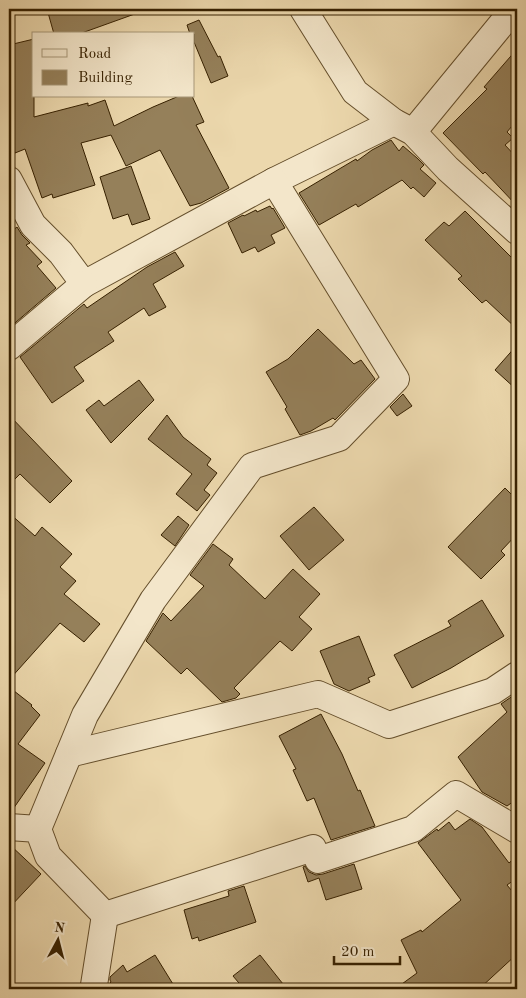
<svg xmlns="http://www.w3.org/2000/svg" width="526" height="998" viewBox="0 0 526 998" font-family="'Old Standard TT',serif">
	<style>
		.building { fill: #95805a; stroke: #362000 }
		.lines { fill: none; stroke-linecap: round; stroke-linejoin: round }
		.minor-casing { stroke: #644e2b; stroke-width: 28 }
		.minor { stroke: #f3e6ca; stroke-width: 26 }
	</style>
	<rect width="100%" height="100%" fill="#ecd8ad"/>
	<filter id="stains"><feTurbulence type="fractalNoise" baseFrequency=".004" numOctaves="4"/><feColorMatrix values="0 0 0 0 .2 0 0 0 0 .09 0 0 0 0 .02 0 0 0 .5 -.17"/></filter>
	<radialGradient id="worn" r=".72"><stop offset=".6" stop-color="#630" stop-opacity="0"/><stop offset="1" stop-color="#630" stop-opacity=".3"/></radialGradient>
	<g class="building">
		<path d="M 47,9 L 143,9 L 143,11 L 79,34 L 54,34 Z"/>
		<path d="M 199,20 L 218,57 L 220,56 L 228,76 L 211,83 L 194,42 L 194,34 L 190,34 L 187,25 Z"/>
		<path d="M 34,39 L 34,117 L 88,103 L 88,106 L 105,100 L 114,126 L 153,107 L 179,96 L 192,96 L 204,122 L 196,125 L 229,188 L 201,203 L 190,206 L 160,150 L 126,166 L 111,135 L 81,143 L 95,185 L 53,198 L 52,194 L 42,198 L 25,149 L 15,153 L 9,134 L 9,45 Z"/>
		<path d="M 517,49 L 517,120 L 507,132 L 513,138 L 505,145 L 517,158 L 517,206 L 485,172 L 483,174 L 443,133 L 487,89 L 484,87 Z"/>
		<path d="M 391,140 L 399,151 L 403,146 L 417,158 L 424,165 L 420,169 L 436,183 L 424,197 L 413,187 L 411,189 L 402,180 L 358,207 L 356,204 L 319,225 L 299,193 L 356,159 L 357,161 L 372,150 Z"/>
		<path d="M 131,166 L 150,219 L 132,225 L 128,214 L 113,219 L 100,177 Z"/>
		<path d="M 270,206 L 272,209 L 273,208 L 285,228 L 271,235 L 275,243 L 258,252 L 255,247 L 242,253 L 228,223 L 243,215 L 244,216 L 256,210 L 257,212 Z"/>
		<path d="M 465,211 L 517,263 L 517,329 L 486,300 L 482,303 L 458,279 L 462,276 L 425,240 L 444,222 L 449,226 Z"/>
		<path d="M 9,225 L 13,230 L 17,227 L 22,235 L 30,243 L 26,245 L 42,262 L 37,266 L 56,288 L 9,328 Z"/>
		<path d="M 175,252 L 184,266 L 153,284 L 166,307 L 149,316 L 144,308 L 108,332 L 114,341 L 74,367 L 84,381 L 52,403 L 20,357 L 84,304 L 87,308 L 147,267 Z"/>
		<path d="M 318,329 L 354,364 L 361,360 L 375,379 L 335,420 L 333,418 L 311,431 L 300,435 L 285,409 L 287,407 L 266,372 L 288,359 Z"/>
		<path d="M 517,345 L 517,390 L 495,370 Z"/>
		<path d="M 139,380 L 154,400 L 111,443 L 86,410 L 99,400 L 104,406 Z"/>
		<path d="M 403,394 L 412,406 L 397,416 L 390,407 Z"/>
		<path d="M 9,415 L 72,481 L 50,503 L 20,474 L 9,485 Z"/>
		<path d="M 167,415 L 183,437 L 211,459 L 207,465 L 217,473 L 204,490 L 210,495 L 197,511 L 176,494 L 192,474 L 148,439 Z"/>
		<path d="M 505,488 L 517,500 L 517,534 L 501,551 L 505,555 L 481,579 L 448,547 Z"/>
		<path d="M 314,507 L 344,540 L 309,570 L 280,536 Z"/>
		<path d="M 9,513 L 35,536 L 42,527 L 72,554 L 60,567 L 76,581 L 64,594 L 100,624 L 84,642 L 60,623 L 9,680 Z"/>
		<path d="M 178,516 L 189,525 L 175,546 L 161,535 Z"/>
		<path d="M 213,544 L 233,559 L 229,565 L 265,599 L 293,569 L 320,594 L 299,617 L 312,629 L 292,651 L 280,641 L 234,688 L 240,694 L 236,698 L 222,702 L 187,668 L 181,674 L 146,641 L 163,613 L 171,621 L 204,586 L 190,575 Z"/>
		<path d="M 482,600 L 504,636 L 451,668 L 412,688 L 394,655 L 451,626 L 448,621 Z"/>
		<path d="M 359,636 L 375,675 L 368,678 L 370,682 L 349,691 L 334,684 L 320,651 Z"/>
		<path d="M 9,687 L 32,705 L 31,706 L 40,715 L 18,744 L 45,763 L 11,812 L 9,812 Z"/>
		<path d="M 517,693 L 517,799 L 507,806 L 482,792 L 458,757 L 507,712 L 501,704 Z"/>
		<path d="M 321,714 L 342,754 L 358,791 L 360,790 L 375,826 L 331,840 L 314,798 L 307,801 L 293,770 L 296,769 L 279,736 Z"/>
		<path d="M 470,819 L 482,827 L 509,863 L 517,856 L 517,878 L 507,885 L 517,897 L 517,954 L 479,989 L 395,989 L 417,973 L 401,940 L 421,930 L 422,932 L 461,900 L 418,843 L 437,829 L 438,831 L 449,822 L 455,830 Z"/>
		<path d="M 9,844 L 41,874 L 9,908 Z"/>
		<path d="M 354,864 L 362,889 L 326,900 L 319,878 L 308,882 L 303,867 L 305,866 L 309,872 L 316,875 L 323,874 Z"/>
		<path d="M 244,886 L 256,922 L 199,941 L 198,937 L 192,939 L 184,910 L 229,896 L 228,891 Z"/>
		<path d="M 155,955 L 176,989 L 111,989 L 110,983 L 111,982 L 110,980 L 110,977 L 123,965 L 127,972 Z"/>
		<path d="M 260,955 L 287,989 L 244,989 L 233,976 Z"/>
	</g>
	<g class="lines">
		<defs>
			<g id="minor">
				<path d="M 303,9 L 355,92 L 394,122 L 413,132 L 448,169 L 517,231"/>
				<path d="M 413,132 L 514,9"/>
				<path d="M 9,180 L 33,225 L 61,253 L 84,284 L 274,181 L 394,122"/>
				<path d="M 9,347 L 84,284"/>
				<path d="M 69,754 L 318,694 L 389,725 L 493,691 L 517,675"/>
				<path d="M 9,827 L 38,829 L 48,856 L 105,915 L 313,848 L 318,860 L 413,829 L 456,794 L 517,830"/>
				<path d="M 38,829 L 85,715 L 153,600 L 252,466 L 339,438 L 396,379 L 274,181"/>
				<path d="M 96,989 L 94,985 L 105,915"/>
			</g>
		</defs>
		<use href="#minor" class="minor-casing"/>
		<use href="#minor" class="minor"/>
	</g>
	<rect width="526" height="998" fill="none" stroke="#ecd8ad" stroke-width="30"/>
	<rect x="10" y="10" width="506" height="978" fill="none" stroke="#362000" stroke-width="2.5"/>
	<rect x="15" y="15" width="496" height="968" fill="none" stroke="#362000"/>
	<rect x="32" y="32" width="162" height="65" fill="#f3e6ca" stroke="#a79779"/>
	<rect x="42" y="49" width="25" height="8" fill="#f3e6ca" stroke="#a79779"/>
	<text x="78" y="58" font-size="15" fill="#362000">Road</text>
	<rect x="42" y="70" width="25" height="15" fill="#95805a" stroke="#a79779"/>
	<text x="78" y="82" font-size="15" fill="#362000">Building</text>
	<g transform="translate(58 940) rotate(7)" stroke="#f3e6ca" stroke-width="4" paint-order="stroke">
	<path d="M0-4L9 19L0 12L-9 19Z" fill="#362000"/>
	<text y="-8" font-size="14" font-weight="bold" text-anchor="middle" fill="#362000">N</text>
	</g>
	<path d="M334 956v8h66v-8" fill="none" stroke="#362000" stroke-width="2.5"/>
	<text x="341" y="956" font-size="15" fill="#362000" stroke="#f3e6ca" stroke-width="4" paint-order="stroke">20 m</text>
	<rect width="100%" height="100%" filter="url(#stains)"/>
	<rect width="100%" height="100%" fill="url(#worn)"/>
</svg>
